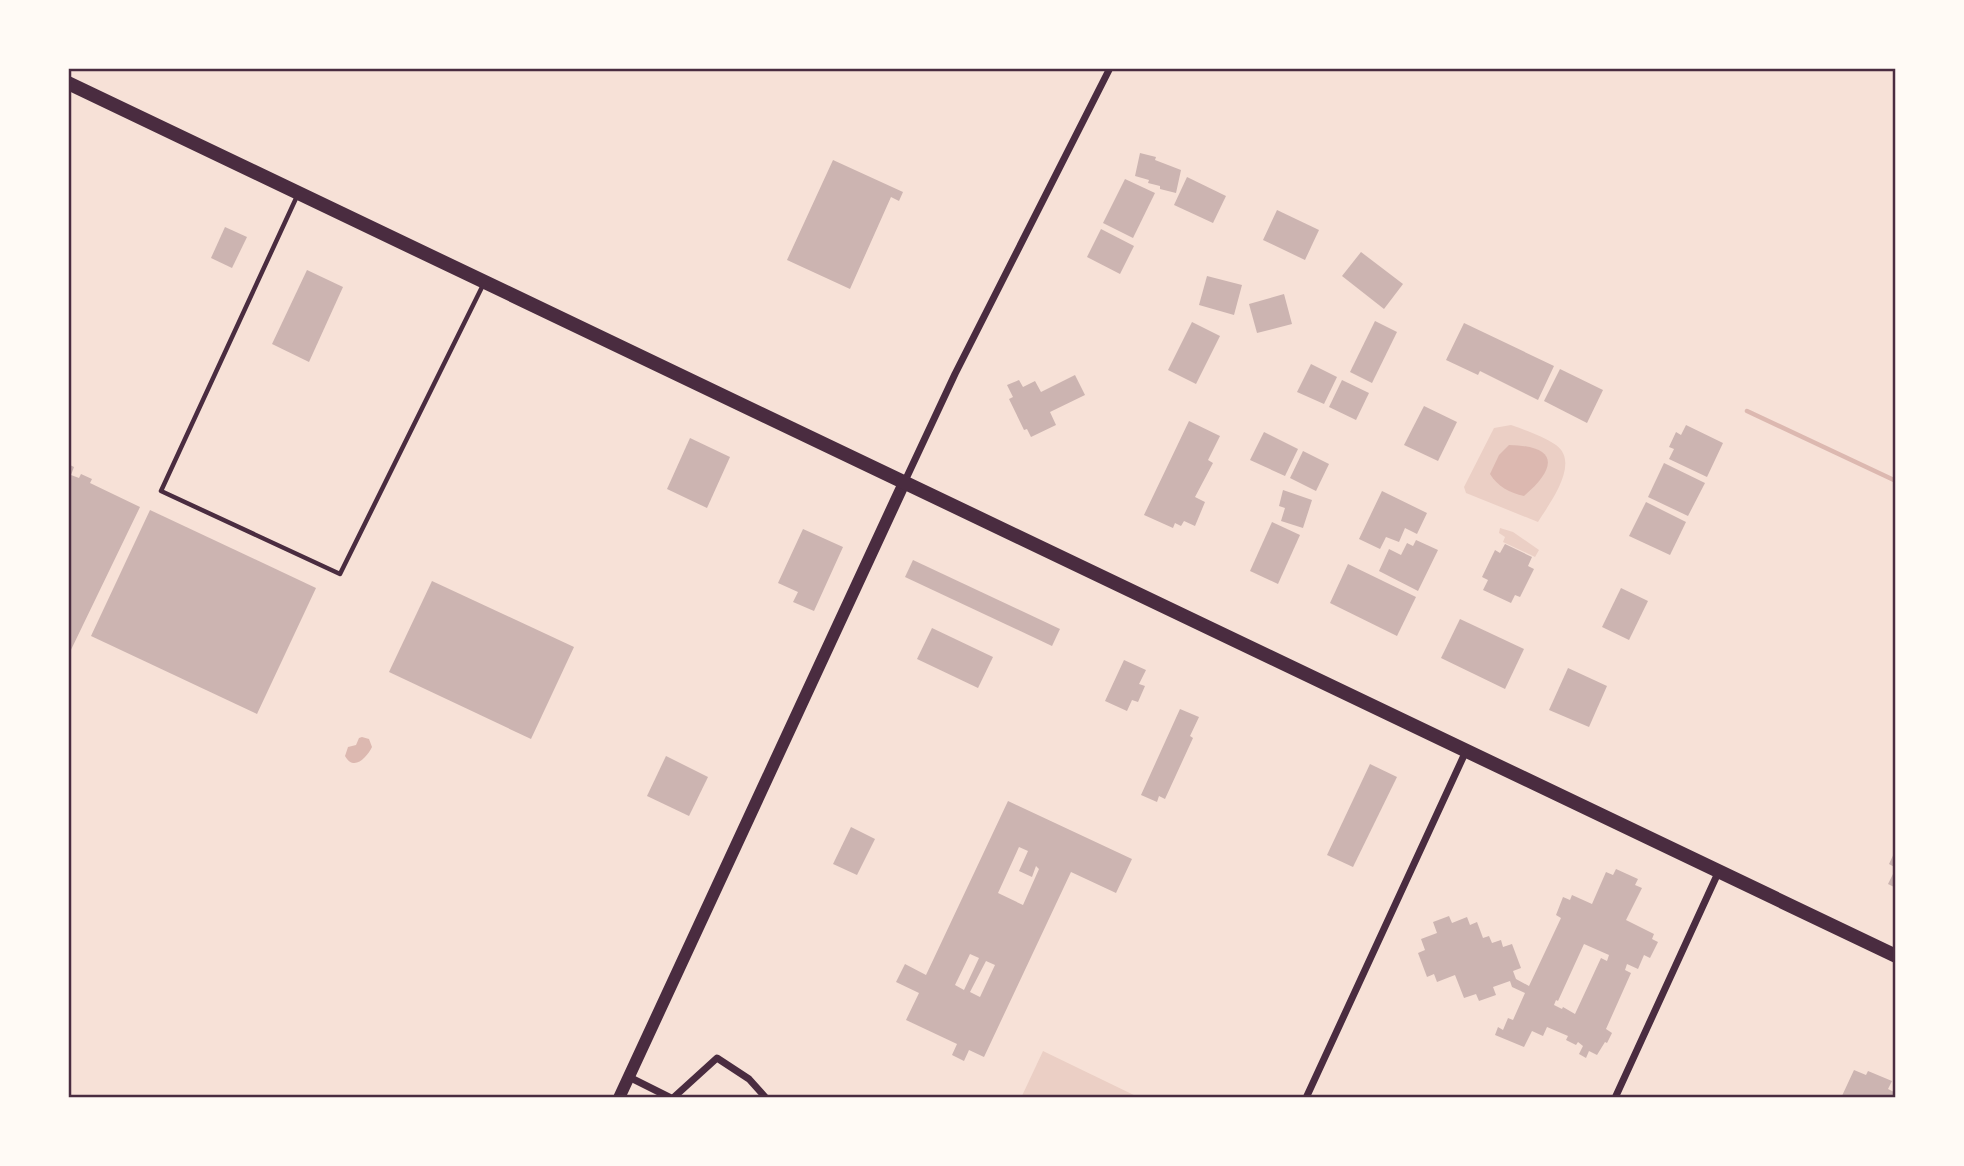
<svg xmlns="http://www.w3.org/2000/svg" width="1964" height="1166" viewBox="0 0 1964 1166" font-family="'Golos Text',sans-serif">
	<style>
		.green { fill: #ebcfc5 }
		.water { fill: #dcb8b0 }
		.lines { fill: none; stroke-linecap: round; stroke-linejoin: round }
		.stream { stroke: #dcb8b0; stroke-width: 4.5 }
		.building { fill: #ccb4b1; fill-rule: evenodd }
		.service { stroke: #4a2c40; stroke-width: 4.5 }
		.minor { stroke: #4a2c40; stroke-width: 7 }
		.tertiary { stroke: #4a2c40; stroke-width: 12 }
		.primary { stroke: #4a2c40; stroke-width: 14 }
		.neatline { fill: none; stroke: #4a2c40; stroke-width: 2.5 }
	</style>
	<rect width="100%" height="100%" fill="#f7e1d7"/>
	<g class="green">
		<path d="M 1511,425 C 1525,430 1543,436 1556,445 C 1581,463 1549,504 1538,522 L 1466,493 L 1464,487 L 1494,428 Z"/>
		<path d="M 1500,528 L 1513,532 L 1539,550 L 1535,557 L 1503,542 L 1505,537 L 1499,533 Z"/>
		<path d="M 1043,1051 L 1140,1098 L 1021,1098 Z"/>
	</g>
	<g class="water">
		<path d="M 1509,445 C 1558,446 1558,467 1524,496 C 1510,493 1497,486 1490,474 L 1499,455 Z"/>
		<path d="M 362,737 L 369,739 L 372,747 C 367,757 354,772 345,756 L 348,747 L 356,745 L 359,738 Z"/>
	</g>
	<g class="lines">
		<path class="stream" d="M 1747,411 L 1896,481"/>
	</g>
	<g class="building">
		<path d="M 1140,153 L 1156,157 L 1155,160 L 1181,170 L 1176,193 L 1160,189 L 1160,186 L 1148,183 L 1149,180 L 1135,176 Z"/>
		<path d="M 833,160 L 903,192 L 899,201 L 891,197 L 850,289 L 787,260 Z"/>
		<path d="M 1187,177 L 1226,196 L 1213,223 L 1174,205 Z"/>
		<path d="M 1125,179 L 1155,193 L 1133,238 L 1103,223 Z"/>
		<path d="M 1277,210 L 1319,230 L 1305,260 L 1263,240 Z"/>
		<path d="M 225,227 L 247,237 L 232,268 L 211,258 Z"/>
		<path d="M 1101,229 L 1134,246 L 1120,274 L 1087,257 Z"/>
		<path d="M 1361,252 L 1403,284 L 1384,309 L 1342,276 Z"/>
		<path d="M 307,270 L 343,287 L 309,362 L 272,344 Z"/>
		<path d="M 1207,276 L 1242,285 L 1234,315 L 1199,305 Z"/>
		<path d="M 1284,294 L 1292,324 L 1257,333 L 1249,304 Z"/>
		<path d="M 1375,321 L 1397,332 L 1372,383 L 1350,372 Z"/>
		<path d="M 1192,322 L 1220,336 L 1196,384 L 1168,370 Z"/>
		<path d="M 1464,323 L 1554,366 L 1538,400 L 1480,371 L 1478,375 L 1446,360 Z"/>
		<path d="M 1311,364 L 1337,377 L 1324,404 L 1297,392 Z"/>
		<path d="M 1560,369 L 1603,390 L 1587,423 L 1544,401 Z"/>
		<path d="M 1075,375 L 1085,395 L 1050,412 L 1056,425 L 1031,437 L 1027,429 L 1024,430 L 1009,399 L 1013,397 L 1007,385 L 1019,380 L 1023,387 L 1035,381 L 1041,392 Z"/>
		<path d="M 1342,380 L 1369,393 L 1356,420 L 1329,407 Z"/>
		<path d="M 1424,406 L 1457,422 L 1438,461 L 1404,445 Z"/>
		<path d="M 1189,421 L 1220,436 L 1208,460 L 1213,463 L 1195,497 L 1205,502 L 1195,526 L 1184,521 L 1181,526 L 1175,523 L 1173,528 L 1144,515 Z"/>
		<path d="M 1686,425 L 1723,443 L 1707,477 L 1669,459 L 1674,449 L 1669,447 L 1676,432 L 1681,435 Z"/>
		<path d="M 1264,432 L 1298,449 L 1285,476 L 1250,460 Z"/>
		<path d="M 690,438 L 730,457 L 707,508 L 667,489 Z"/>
		<path d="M 1303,451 L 1329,464 L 1316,491 L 1290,478 Z"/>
		<path d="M 1664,463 L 1705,483 L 1688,516 L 1648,497 Z"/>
		<path d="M 68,464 L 74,467 L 71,475 L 79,478 L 81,474 L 92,479 L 90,483 L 140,507 L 68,656 Z"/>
		<path d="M 1283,490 L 1312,500 L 1303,528 L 1281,521 L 1285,508 L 1279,506 Z"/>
		<path d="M 1382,491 L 1427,513 L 1417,534 L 1405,528 L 1399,542 L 1386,537 L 1380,549 L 1359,539 Z"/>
		<path d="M 1646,502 L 1686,522 L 1670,555 L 1629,536 Z"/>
		<path d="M 150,510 L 316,588 L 257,714 L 91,636 Z"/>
		<path d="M 1272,522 L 1300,535 L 1278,584 L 1250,571 Z"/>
		<path d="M 803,529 L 843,547 L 814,611 L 793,602 L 798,592 L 778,583 Z"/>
		<path d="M 1416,540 L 1438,550 L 1418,591 L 1379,571 L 1389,549 L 1401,555 L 1407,543 L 1413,546 Z"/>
		<path d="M 1505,544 L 1532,557 L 1528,566 L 1534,569 L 1520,597 L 1515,595 L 1511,603 L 1483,590 L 1488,580 L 1482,577 L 1495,550 L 1500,553 Z"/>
		<path d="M 913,560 L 1060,629 L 1052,646 L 905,577 Z"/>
		<path d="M 1348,564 L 1416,597 L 1397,636 L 1330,603 Z"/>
		<path d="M 432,581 L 574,647 L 531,739 L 389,672 Z"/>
		<path d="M 1621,588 L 1648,601 L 1629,640 L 1602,627 Z"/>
		<path d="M 1460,619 L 1524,649 L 1505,689 L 1441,658 Z"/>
		<path d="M 932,628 L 993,657 L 978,688 L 917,659 Z"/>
		<path d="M 1124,660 L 1146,670 L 1139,684 L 1145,686 L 1138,702 L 1132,700 L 1127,711 L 1105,701 Z"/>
		<path d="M 1568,668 L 1607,686 L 1589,727 L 1549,710 Z"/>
		<path d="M 1180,709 L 1199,717 L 1190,736 L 1193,738 L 1165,799 L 1159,796 L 1157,802 L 1141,795 Z"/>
		<path d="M 666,756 L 708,777 L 689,816 L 647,796 Z"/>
		<path d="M 1370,764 L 1397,777 L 1353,867 L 1327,855 Z"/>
		<path d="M 1008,801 L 1132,859 L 1116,893 L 1071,872 L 984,1057 L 969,1050 L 964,1061 L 952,1055 L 957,1044 L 906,1020 L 919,993 L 896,982 L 905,964 L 926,975 ZM 1019,847 L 1028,851 L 1019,871 L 1032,877 L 1036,866 L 1039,869 L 1023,905 L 998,893 ZM 970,954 L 979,958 L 964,990 L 955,985 ZM 986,961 L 995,965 L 980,997 L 970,992 Z"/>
		<path d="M 851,827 L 875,839 L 857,875 L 833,864 Z"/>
		<path d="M 1896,849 L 1896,888 L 1888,884 L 1896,868 L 1889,864 Z"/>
		<path d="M 1616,869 L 1638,879 L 1635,885 L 1642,888 L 1626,920 L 1654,934 L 1652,939 L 1658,942 L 1650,958 L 1644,955 L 1638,969 L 1627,964 L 1625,970 L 1631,973 L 1606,1029 L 1612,1033 L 1607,1043 L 1605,1042 L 1597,1055 L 1589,1051 L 1586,1058 L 1579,1054 L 1583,1046 L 1578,1042 L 1576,1045 L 1566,1040 L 1568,1036 L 1547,1027 L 1543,1036 L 1532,1031 L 1524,1047 L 1495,1035 L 1498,1027 L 1503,1030 L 1508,1018 L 1513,1020 L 1525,993 L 1512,987 L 1510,981 L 1493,987 L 1496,995 L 1479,1001 L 1476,994 L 1464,998 L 1455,975 L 1437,982 L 1434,974 L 1427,977 L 1418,953 L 1425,950 L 1421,939 L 1437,933 L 1433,922 L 1449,916 L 1452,923 L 1467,917 L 1470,925 L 1477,922 L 1483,938 L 1489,936 L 1492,943 L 1501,940 L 1503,947 L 1512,944 L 1521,968 L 1513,971 L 1516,979 L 1529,986 L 1561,918 L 1556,915 L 1563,897 L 1570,900 L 1572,895 L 1592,904 L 1606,872 L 1613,875 ZM 1584,944 L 1609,955 L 1607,961 L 1601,958 L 1575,1014 L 1563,1007 L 1562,1009 L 1554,1005 L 1556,1000 L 1558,1001 Z"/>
		<path d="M 1854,1070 L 1866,1075 L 1868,1071 L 1892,1081 L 1888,1089 L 1896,1093 L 1896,1098 L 1841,1098 Z"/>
	</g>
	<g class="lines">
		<path class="service" d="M 298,194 L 161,491 L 340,574 L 484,283"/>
		<g class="minor">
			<path d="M 904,483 L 955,374 L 1110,68"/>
			<path d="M 629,1077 L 671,1098"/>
			<path d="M 673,1098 L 717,1058 L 749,1079 L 766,1098"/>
			<path d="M 1306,1098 L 1466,751"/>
			<path d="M 1615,1098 L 1718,873"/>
		</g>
		<path class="tertiary" d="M 619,1098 L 904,483"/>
		<path class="primary" d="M 68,83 L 1896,956"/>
	</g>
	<rect width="1964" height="1166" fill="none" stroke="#fffaf5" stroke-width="140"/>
	<rect x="70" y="70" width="1824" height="1026" class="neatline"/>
</svg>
